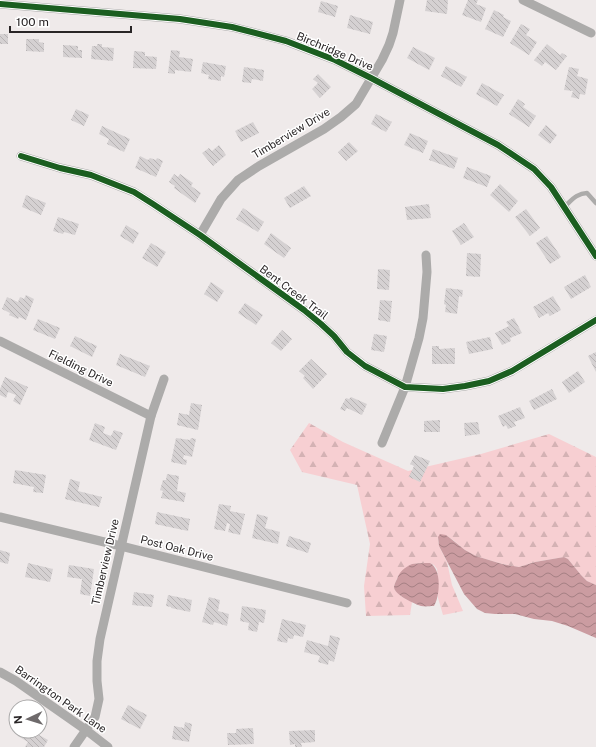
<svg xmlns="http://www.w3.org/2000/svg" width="596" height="747" viewBox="0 0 596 747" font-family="'Public Sans',sans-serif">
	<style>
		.forest { fill: url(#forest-firs) }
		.water { fill: url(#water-waves) }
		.building { fill: url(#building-back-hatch) }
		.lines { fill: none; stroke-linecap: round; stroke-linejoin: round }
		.lane { stroke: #acabaa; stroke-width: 4.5 }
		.street { stroke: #acabaa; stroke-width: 9 }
		.cycleway-casing { stroke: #fff; stroke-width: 8 }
		.cycleway { stroke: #1b5e20; stroke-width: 6 }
		.labels { text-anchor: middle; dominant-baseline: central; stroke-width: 3; stroke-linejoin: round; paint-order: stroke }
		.street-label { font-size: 11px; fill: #292526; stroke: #fff }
	</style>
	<defs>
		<pattern id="forest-firs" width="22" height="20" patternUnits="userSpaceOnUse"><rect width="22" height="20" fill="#f7cfd2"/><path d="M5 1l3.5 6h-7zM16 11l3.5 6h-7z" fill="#d4b2b4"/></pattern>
		<pattern id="water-waves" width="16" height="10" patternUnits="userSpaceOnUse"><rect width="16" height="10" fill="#cb9ca1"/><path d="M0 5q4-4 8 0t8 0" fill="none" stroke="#a57f83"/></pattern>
		<pattern id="building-back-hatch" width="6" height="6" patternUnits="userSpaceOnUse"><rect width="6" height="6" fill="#d5d1d2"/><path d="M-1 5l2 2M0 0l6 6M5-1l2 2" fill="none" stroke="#b7b3b4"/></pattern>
	</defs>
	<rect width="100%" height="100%" fill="#efeaea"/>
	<path class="forest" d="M 309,423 L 343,442 L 408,471 L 481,454 L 549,434 L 596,457 L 596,585 L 587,581 L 581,575 L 568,559 L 564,557 L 535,562 L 519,567 L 502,564 L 476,556 L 465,550 L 453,540 L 446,535 L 438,537 L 439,546 L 447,562 L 452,585 L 463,611 L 443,615 L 438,598 L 438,580 L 437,569 L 434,565 L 430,563 L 412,564 L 398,576 L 394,586 L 395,590 L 402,597 L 412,602 L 410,615 L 366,616 L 364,586 L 370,544 L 357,485 L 302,472 L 290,450 Z"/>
	<g class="water">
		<path d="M 440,534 L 446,535 L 450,538 L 465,550 L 476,556 L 502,564 L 519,567 L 535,562 L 564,557 L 568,559 L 581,575 L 587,581 L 596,585 L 596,638 L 568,626 L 552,621 L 534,619 L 515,614 L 495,614 L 485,613 L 477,609 L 464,594 L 439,546 L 438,537 Z"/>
		<path d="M 430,563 C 442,569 440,597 434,606 C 429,606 426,607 421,606 C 415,604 394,595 394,587 C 394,585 396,581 397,579 C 399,572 405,567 412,564 C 417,563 424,563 430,563 Z"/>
	</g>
	<g class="building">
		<path d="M 427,0 L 448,0 L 447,14 L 425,11 Z"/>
		<path d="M 468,0 L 478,0 L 476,4 L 486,8 L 481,22 L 462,15 Z"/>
		<path d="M 321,1 L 338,6 L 335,17 L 318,12 Z"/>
		<path d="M 494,10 L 504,15 L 503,17 L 511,21 L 503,37 L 485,29 Z"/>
		<path d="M 350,15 L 373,22 L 370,34 L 347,28 Z"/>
		<path d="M 521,24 L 530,29 L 526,35 L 537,42 L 529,55 L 510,43 Z"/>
		<rect x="0" y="34" width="8" height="10"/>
		<path d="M 26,39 L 39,39 L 39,42 L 44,43 L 44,52 L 26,51 Z"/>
		<path d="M 97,44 L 102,44 L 102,47 L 114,48 L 113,61 L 91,59 L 92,46 L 97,46 Z"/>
		<path d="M 547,44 L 560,55 L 562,53 L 567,56 L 556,70 L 545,62 L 542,66 L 534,60 Z"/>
		<path d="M 63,45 L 78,46 L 78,50 L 82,50 L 82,58 L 63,57 Z"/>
		<path d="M 413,47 L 435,58 L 429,70 L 407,58 Z"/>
		<path d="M 171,50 L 180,51 L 179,57 L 193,59 L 191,72 L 175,70 L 175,74 L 168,73 Z"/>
		<path d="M 134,51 L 145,52 L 145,56 L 157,57 L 156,69 L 133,68 Z"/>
		<path d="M 203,62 L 226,66 L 224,77 L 221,76 L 221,81 L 208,79 L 209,75 L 201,73 Z"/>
		<path d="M 446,66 L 467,77 L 461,87 L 441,76 Z"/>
		<path d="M 244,67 L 264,70 L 263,81 L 252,79 L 251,83 L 242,82 Z"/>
		<path d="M 569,67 L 579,69 L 577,76 L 588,79 L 585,95 L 580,94 L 579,99 L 571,97 L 573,91 L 564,90 Z"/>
		<path d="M 318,74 L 331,87 L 320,98 L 312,89 L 318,83 L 313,79 Z"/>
		<path d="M 482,83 L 504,95 L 497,106 L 476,94 Z"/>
		<path d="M 518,99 L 525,104 L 523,107 L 536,116 L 529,127 L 509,114 Z"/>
		<path d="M 76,109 L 89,115 L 84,126 L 71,120 Z"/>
		<path d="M 376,114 L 392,122 L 386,132 L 371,124 Z"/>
		<path d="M 253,122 L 259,133 L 241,142 L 235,131 Z"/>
		<path d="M 546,125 L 557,135 L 550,144 L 538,135 Z"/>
		<path d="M 102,126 L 130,139 L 124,152 L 107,144 L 109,139 L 99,134 Z"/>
		<path d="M 410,133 L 428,141 L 423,153 L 404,145 Z"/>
		<path d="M 349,142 L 358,151 L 346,161 L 338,152 Z"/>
		<path d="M 219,145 L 226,155 L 213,166 L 202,153 L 209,148 L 212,151 Z"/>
		<path d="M 433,149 L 458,158 L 454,169 L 429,160 Z"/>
		<path d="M 140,156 L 148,160 L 150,158 L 156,160 L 157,158 L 163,161 L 156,177 L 135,168 Z"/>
		<path d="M 467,167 L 491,176 L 487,187 L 463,178 Z"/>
		<path d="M 174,174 L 178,177 L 180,174 L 193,183 L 191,186 L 201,193 L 195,203 L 174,188 L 175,186 L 169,182 Z"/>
		<path d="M 500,184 L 518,201 L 509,212 L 490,195 Z"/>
		<path d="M 304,186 L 311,196 L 290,208 L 284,198 Z"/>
		<path d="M 26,195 L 46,203 L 41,215 L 22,207 Z"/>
		<path d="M 429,204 L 431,218 L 407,220 L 405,207 Z"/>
		<path d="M 243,208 L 264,222 L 258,232 L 236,219 Z"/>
		<path d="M 526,209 L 540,228 L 530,236 L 515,217 Z"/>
		<path d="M 58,217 L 79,224 L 75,235 L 64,232 L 63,234 L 53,231 Z"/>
		<path d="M 464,223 L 474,237 L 461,245 L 452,231 Z"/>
		<path d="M 126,225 L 139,233 L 133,244 L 120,236 Z"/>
		<path d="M 271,233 L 291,248 L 284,258 L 264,244 Z"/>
		<path d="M 547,236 L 561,257 L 550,264 L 536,243 Z"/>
		<path d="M 151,243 L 166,252 L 157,267 L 142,258 Z"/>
		<path d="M 467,253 L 481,254 L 480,277 L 466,276 Z"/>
		<path d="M 378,269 L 390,270 L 389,290 L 377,289 Z"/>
		<path d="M 585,275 L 591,287 L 571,299 L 564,287 Z"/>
		<path d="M 211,282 L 224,291 L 217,302 L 204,294 Z"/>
		<path d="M 446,288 L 463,290 L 462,297 L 459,296 L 457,314 L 445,312 L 446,305 L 444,304 Z"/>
		<path d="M 26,295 L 34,299 L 26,320 L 19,317 L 18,319 L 9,315 L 10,313 L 2,309 L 7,297 L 18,302 L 20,297 L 24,299 Z"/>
		<path d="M 553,296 L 561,310 L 550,316 L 548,313 L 539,318 L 533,307 Z"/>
		<path d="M 380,300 L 392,301 L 390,322 L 378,320 Z"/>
		<path d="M 245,303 L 263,315 L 256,325 L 238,313 Z"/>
		<path d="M 514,318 L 522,333 L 510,338 L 511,341 L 502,345 L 495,333 L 509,326 L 506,322 Z"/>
		<path d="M 38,319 L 60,328 L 55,339 L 33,330 Z"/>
		<path d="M 282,330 L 292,339 L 281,351 L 271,343 Z"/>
		<path d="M 374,334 L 387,336 L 384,352 L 371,350 Z"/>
		<path d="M 75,336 L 97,346 L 92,357 L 70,346 Z"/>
		<path d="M 490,337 L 493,349 L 469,354 L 466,342 Z"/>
		<path d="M 432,346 L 439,346 L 439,349 L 455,348 L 455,364 L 432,364 Z"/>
		<path d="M 596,352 L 596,372 L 588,356 Z"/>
		<path d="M 120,354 L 150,366 L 145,377 L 116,365 Z"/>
		<path d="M 311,359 L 327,374 L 313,389 L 303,378 L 305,376 L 299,371 Z"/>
		<path d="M 578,371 L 585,382 L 569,393 L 562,382 Z"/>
		<path d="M 5,377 L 28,387 L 20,405 L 13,401 L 16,395 L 8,392 L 6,398 L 0,395 L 0,389 Z"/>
		<path d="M 552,389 L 557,399 L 534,410 L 529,401 Z"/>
		<path d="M 351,397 L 367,404 L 362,415 L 347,408 L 345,411 L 340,409 L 346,398 L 349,399 Z"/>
		<path d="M 191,403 L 202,405 L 198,430 L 177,425 L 179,413 L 189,415 Z"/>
		<path d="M 520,407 L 525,418 L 514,422 L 516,426 L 508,429 L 506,425 L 503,427 L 498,416 Z"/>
		<path d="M 440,420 L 440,432 L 424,432 L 424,421 Z"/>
		<path d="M 478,422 L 480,434 L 465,436 L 464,423 Z"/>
		<path d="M 95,423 L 105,427 L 103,433 L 111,436 L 114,430 L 123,433 L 116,450 L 89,440 Z"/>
		<path d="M 176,438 L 190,440 L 191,438 L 196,439 L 192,457 L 184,455 L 183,459 L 187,460 L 186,465 L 171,462 Z"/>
		<path d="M 415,455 L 430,461 L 420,482 L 409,477 L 414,466 L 410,464 Z"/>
		<path d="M 15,470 L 46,475 L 43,493 L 33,492 L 34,487 L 13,483 Z"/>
		<path d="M 167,474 L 179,476 L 177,491 L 186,493 L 184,502 L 161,498 L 163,491 L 160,490 L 163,480 L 166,480 Z"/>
		<path d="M 70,479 L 80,482 L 78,491 L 102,497 L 99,507 L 65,499 Z"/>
		<path d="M 219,504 L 231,506 L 230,511 L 245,514 L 240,535 L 228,532 L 230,524 L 227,523 L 225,531 L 214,529 Z"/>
		<path d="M 157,512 L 190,519 L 188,531 L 155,524 Z"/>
		<path d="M 257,514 L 268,517 L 265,528 L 280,532 L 278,544 L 252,538 Z"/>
		<path d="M 289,536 L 311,543 L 308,553 L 286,546 Z"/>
		<path d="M 0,550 L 10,553 L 8,564 L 0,562 Z"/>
		<path d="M 28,563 L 53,569 L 50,582 L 25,577 Z"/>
		<path d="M 69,565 L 94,569 L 90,596 L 80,594 L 82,579 L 67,577 Z"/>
		<path d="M 134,592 L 154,595 L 152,607 L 132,605 Z"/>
		<path d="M 168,595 L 192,600 L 190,612 L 171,608 L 171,607 L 166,606 Z"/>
		<path d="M 209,597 L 220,600 L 218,611 L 229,614 L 227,626 L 214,622 L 213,625 L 202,622 Z"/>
		<path d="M 242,606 L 266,610 L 264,623 L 259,622 L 257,632 L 248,630 L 249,623 L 240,621 Z"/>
		<path d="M 282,619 L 306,625 L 303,637 L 294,635 L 293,639 L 288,638 L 287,643 L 277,641 Z"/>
		<path d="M 330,635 L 340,638 L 334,662 L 329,660 L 328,665 L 318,662 L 320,656 L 304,652 L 307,640 L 328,646 Z"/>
		<path d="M 128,705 L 147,715 L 140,729 L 121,719 Z"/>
		<path d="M 185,722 L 192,724 L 189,742 L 172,739 L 174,726 L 184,728 Z"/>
		<path d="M 253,728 L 254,744 L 228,745 L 227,733 L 236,733 L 236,729 Z"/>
		<path d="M 315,730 L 315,742 L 301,743 L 302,747 L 295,747 L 295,744 L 290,745 L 289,731 Z"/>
		<path d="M 21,731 L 32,731 L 48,740 L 44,747 L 25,747 L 28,742 L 18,736 Z"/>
	</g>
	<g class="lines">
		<path class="lane" d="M 564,207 C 571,201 577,193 587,193 L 596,203"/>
		<g class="street">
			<path d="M 523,0 L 591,33"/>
			<path d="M 0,4 L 180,19 L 232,27 L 286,41 L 335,60 L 371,78 L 498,145 L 534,169 L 551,187 L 596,256"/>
			<path d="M 21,156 L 60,168 L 91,175 L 134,192 L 153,204 L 200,235 L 304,310 L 321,324 L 334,336 L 347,352 L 365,366 L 405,387 L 443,389 L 465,386 L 489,381 L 512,371 L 596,320"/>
			<path d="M 200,235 L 221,199 L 238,180 L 259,166 L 324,129 L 341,117 L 356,104 L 382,60 L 389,45 L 393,33 L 400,0"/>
			<path d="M 0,341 L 151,416"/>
			<path d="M 382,443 L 405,387 L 419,338 L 423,318 L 427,272 L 426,255"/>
			<path d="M 0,517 L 121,546 L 347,603"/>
			<path d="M 0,672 L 16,681 L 86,730 L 108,747"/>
			<path d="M 74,747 L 95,717 L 99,699 L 97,681 L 97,661 L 100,639 L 151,416 L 164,379"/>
		</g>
		<defs>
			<g id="cycleway">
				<path d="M 0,4 L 180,19 L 232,27 L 286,41 L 335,60 L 371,78 L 498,145 L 534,169 L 551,187 L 596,256"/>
				<path d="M 21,156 L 60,168 L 91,175 L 134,192 L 153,204 L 200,235 L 304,310 L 321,324 L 334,336 L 347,352 L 365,366 L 405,387 L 443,389 L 465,386 L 489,381 L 512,371 L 596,320"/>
			</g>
		</defs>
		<use href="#cycleway" class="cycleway-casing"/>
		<use href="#cycleway" class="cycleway"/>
	</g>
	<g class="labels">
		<g class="street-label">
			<text transform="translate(335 51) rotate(23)">Birchridge Drive</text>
			<text transform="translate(291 133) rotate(-31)">Timberview Drive</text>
			<text transform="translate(294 292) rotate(37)">Bent Creek Trail</text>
			<text transform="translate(81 368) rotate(26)">Fielding Drive</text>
			<text transform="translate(177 548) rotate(14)">Post Oak Drive</text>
			<text transform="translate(105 562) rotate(-77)">Timberview Drive</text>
			<text transform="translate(61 699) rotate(35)">Barrington Park Lane</text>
		</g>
	</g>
	<g transform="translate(28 719) rotate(266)"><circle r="19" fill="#ffffff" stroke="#a9a8a8"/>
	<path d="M0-3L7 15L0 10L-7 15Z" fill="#6e6a6b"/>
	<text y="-6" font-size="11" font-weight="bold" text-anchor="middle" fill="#292526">N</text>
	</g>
	<path d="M10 26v6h121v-6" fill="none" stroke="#292526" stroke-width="2"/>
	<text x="16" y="26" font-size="12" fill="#292526" stroke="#ffffff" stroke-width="3" paint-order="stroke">100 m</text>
</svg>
